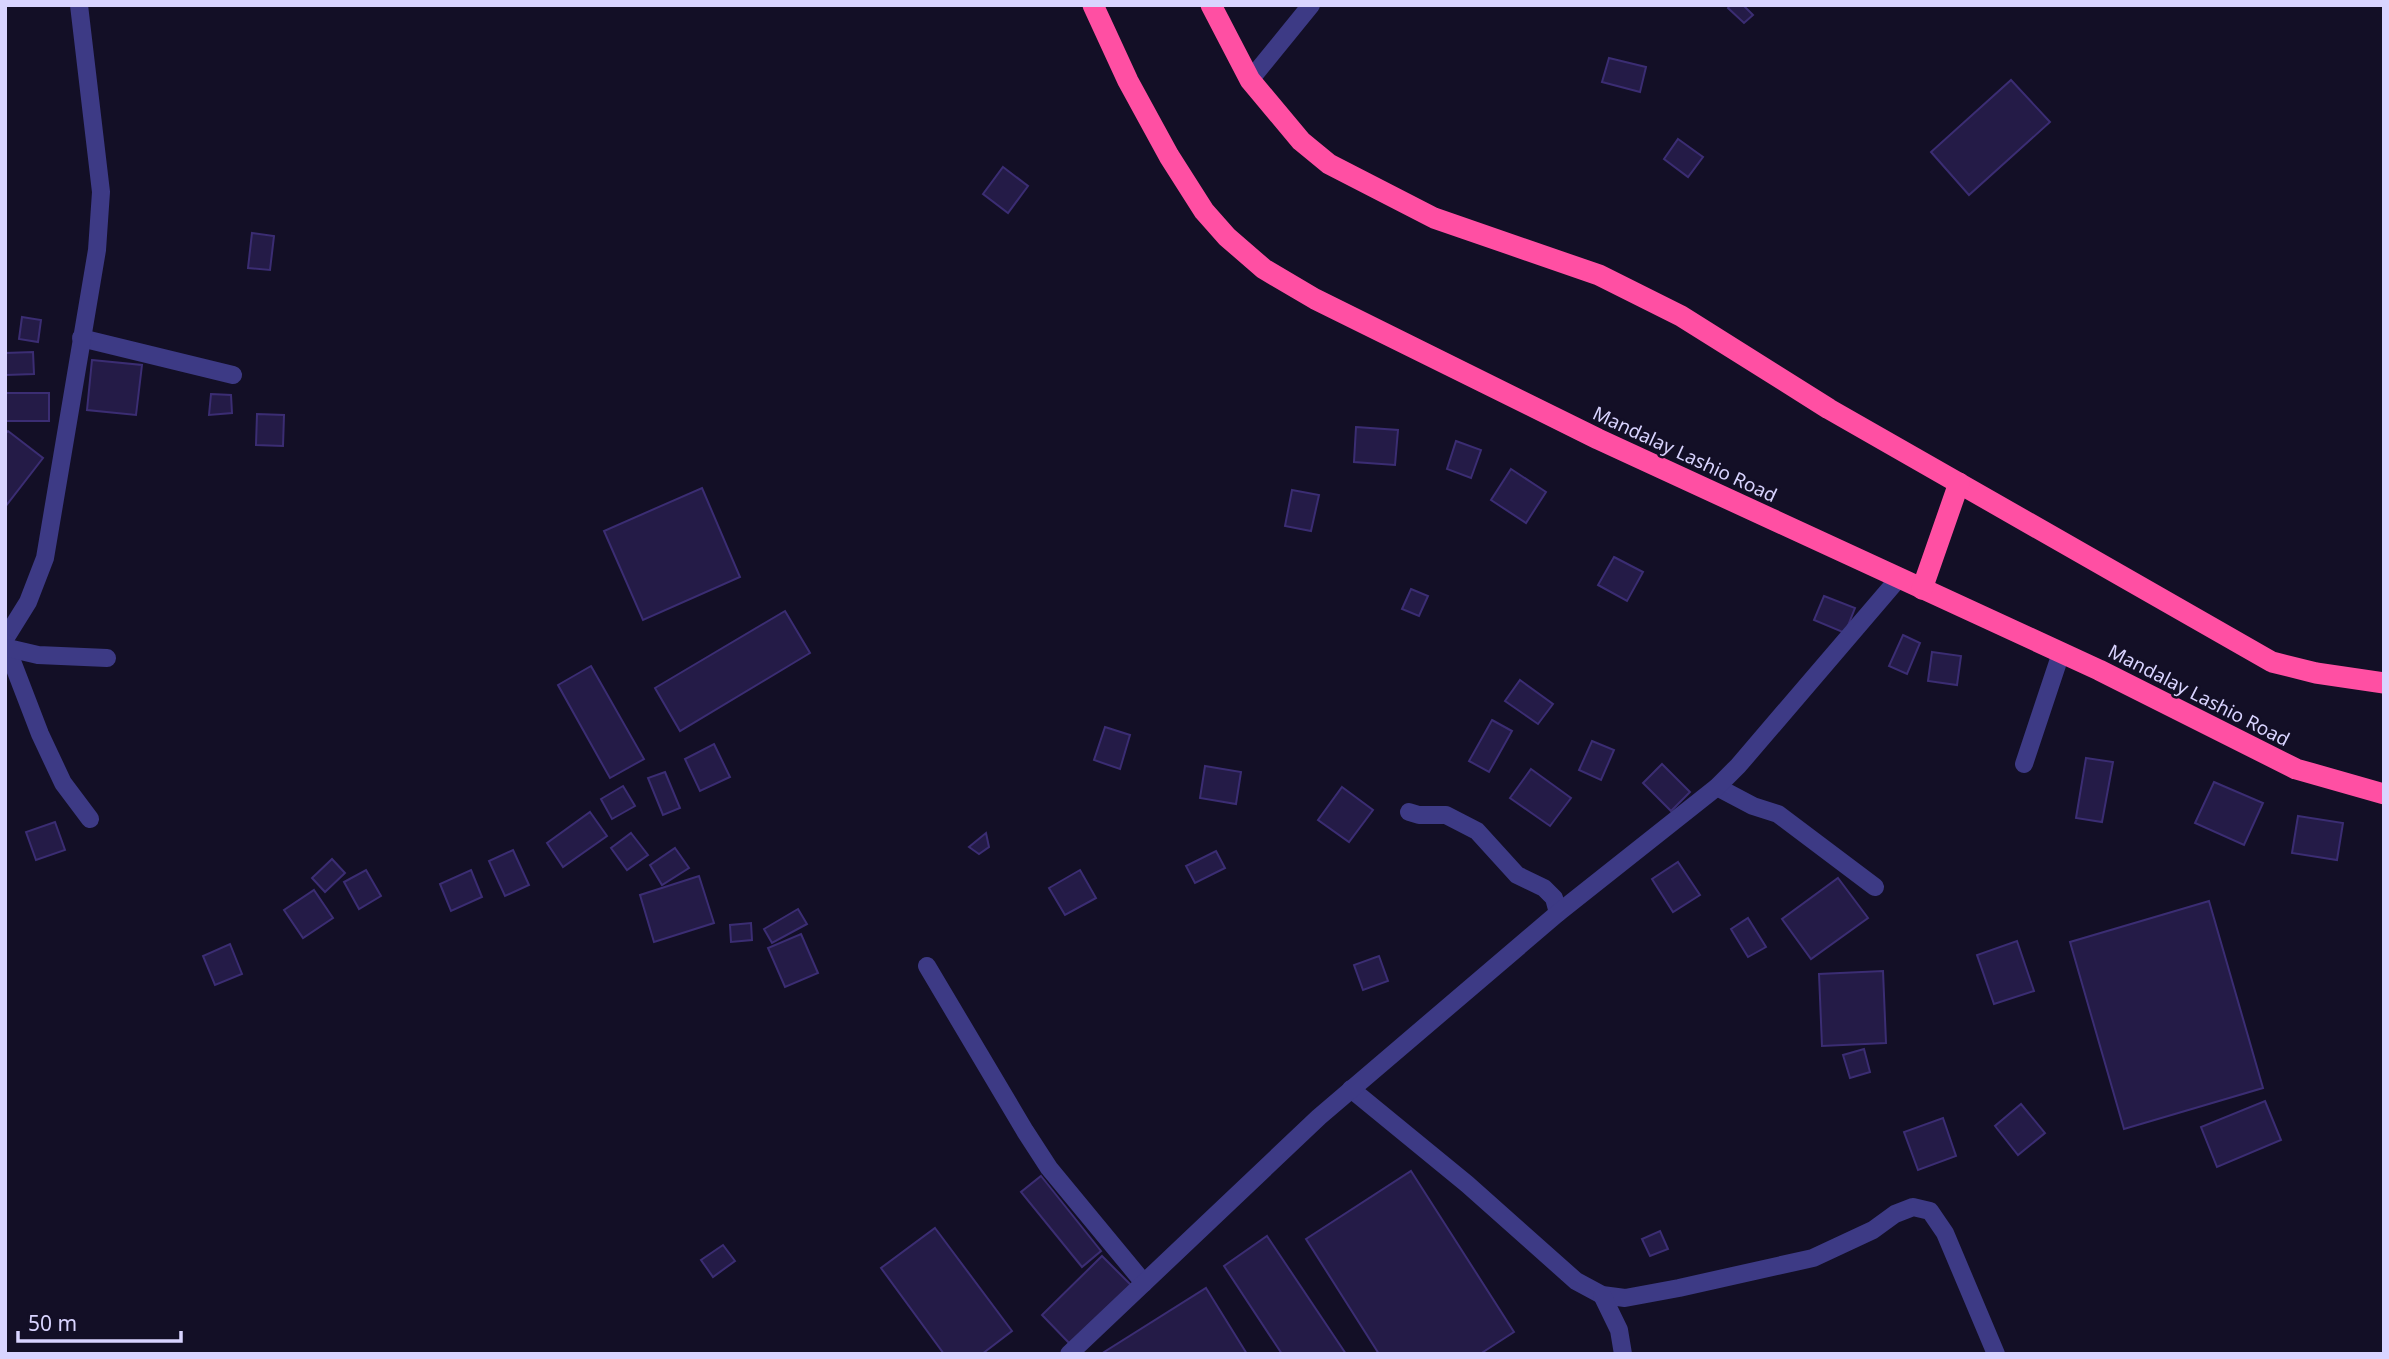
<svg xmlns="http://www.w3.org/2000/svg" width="2389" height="1359" viewBox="0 0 2389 1359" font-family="'Noto Sans',sans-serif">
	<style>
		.building { fill: #241b47; stroke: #3b2d73; stroke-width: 2 }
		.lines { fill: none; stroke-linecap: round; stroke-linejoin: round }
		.minor { stroke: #3d3a85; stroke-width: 18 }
		.highway { stroke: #ff4fa3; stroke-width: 21 }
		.labels { text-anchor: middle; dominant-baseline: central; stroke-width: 5; stroke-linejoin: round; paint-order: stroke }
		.street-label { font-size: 19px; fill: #d9d4ff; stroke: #130f26 }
	</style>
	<rect width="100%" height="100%" fill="#130f26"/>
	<g class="building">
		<path d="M 1730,5 L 1743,5 L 1753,15 L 1744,23 L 1728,8 Z"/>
		<path d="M 1609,58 L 1646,67 L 1640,92 L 1602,82 Z"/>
		<path d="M 2011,80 L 2050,122 L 1969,195 L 1931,152 Z"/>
		<path d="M 1678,139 L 1703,157 L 1688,177 L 1664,159 Z"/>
		<path d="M 1003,167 L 1028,186 L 1008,213 L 983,194 Z"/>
		<path d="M 252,233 L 274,236 L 270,270 L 248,268 Z"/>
		<path d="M 22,317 L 41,320 L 38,342 L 19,339 Z"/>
		<path d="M 33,352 L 34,374 L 6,375 L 5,353 Z"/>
		<path d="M 92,360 L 142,365 L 136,415 L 87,410 Z"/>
		<rect x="5" y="393" width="44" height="28"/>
		<path d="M 211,394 L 231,395 L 232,413 L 209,415 Z"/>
		<path d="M 257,414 L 284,415 L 283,446 L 256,445 Z"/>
		<path d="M 1356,427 L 1398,430 L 1395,465 L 1354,462 Z"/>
		<path d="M 8,431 L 43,458 L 5,507 L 5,434 Z"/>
		<path d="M 1456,441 L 1481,450 L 1471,478 L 1447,469 Z"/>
		<path d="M 1511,469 L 1546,492 L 1526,523 L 1491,500 Z"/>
		<path d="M 702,488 L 740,577 L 643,620 L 604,531 Z"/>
		<path d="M 1292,490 L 1319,495 L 1311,531 L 1285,526 Z"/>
		<path d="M 1614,557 L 1643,572 L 1627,601 L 1598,585 Z"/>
		<path d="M 1411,589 L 1428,596 L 1419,616 L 1402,609 Z"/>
		<path d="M 1824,596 L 1855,608 L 1845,633 L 1814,620 Z"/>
		<path d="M 785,611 L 810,653 L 680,731 L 655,688 Z"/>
		<path d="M 1903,635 L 1920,643 L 1907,674 L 1889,666 Z"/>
		<path d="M 1932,652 L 1961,656 L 1957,685 L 1928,681 Z"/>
		<path d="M 591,666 L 644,759 L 610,778 L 558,685 Z"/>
		<path d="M 1520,680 L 1553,704 L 1538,724 L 1505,701 Z"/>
		<path d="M 1492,720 L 1512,731 L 1489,772 L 1469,761 Z"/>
		<path d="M 1105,727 L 1130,735 L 1120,769 L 1094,760 Z"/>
		<path d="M 1592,741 L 1614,750 L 1601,780 L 1579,770 Z"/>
		<path d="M 714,744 L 730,777 L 700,791 L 685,759 Z"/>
		<path d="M 2086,758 L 2113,762 L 2102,822 L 2076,818 Z"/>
		<path d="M 1662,764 L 1690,792 L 1671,811 L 1643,783 Z"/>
		<path d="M 1205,766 L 1241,772 L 1236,804 L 1200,798 Z"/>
		<path d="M 1531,769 L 1571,798 L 1550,826 L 1510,798 Z"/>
		<path d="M 665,772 L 680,808 L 663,815 L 648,778 Z"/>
		<path d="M 2214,782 L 2263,803 L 2244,845 L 2195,823 Z"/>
		<path d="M 623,786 L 635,806 L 612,819 L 601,799 Z"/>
		<path d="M 1342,787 L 1373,810 L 1349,842 L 1318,820 Z"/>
		<path d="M 590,812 L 607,836 L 563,867 L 547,843 Z"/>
		<path d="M 2298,816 L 2343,823 L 2337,860 L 2292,853 Z"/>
		<path d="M 55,822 L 65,850 L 36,860 L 26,832 Z"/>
		<path d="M 631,833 L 648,855 L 627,870 L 611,848 Z"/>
		<path d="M 986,833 L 989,847 L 979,854 L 969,847 Z"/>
		<path d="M 675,848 L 689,868 L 662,885 L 650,865 Z"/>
		<path d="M 513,850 L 529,885 L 505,896 L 489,861 Z"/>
		<path d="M 1216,851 L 1225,868 L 1195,883 L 1186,866 Z"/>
		<path d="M 332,859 L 345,873 L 325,892 L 312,878 Z"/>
		<path d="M 1678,862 L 1700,895 L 1673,912 L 1652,879 Z"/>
		<path d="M 366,870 L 381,896 L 359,909 L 344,882 Z"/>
		<path d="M 471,870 L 482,897 L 451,911 L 440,884 Z"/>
		<path d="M 1080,870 L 1096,898 L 1065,915 L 1049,888 Z"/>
		<path d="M 699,876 L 714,923 L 654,942 L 640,895 Z"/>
		<path d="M 1838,878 L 1868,918 L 1811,959 L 1782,919 Z"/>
		<path d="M 314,890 L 333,918 L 303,938 L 284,910 Z"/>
		<path d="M 2209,901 L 2263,1088 L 2124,1129 L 2070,942 Z"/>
		<path d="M 798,909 L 807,924 L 772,943 L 764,929 Z"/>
		<path d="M 1748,918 L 1766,947 L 1748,957 L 1731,929 Z"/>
		<path d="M 751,923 L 752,940 L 731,942 L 730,925 Z"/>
		<path d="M 801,934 L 818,973 L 785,987 L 768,948 Z"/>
		<path d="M 2017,941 L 2034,991 L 1994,1004 L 1977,955 Z"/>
		<path d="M 230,944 L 242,974 L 215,985 L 203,956 Z"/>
		<path d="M 1379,956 L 1388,981 L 1363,990 L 1354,965 Z"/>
		<path d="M 1883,971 L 1886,1043 L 1822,1046 L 1819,974 Z"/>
		<path d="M 1864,1049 L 1870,1072 L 1850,1078 L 1843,1055 Z"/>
		<path d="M 2265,1101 L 2281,1140 L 2217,1167 L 2201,1127 Z"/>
		<path d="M 2021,1104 L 2045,1133 L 2018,1155 L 1995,1126 Z"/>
		<path d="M 1943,1118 L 1956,1156 L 1918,1170 L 1904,1132 Z"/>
		<path d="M 1411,1171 L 1514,1332 L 1480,1354 L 1379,1354 L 1306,1239 Z"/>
		<path d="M 1041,1176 L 1101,1251 L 1082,1267 L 1021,1192 Z"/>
		<path d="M 935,1228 L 1012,1331 L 982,1354 L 944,1354 L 881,1268 Z"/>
		<path d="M 1660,1231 L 1668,1249 L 1650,1256 L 1642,1239 Z"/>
		<path d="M 1267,1236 L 1346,1354 L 1282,1354 L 1224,1266 Z"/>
		<path d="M 723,1245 L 735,1261 L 713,1277 L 701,1260 Z"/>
		<path d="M 1102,1256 L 1132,1286 L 1071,1345 L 1042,1315 Z"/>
		<path d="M 1206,1288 L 1247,1354 L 1101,1354 Z"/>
	</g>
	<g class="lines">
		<g class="minor">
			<path d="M 1250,80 L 1311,5"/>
			<path d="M 81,338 L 233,375"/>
			<path d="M 5,639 L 28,602 L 45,558 L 97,250 L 101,192 L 79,5"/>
			<path d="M 5,643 L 40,734 L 63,783 L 90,819"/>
			<path d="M 8,648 L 38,655 L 107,658"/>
			<path d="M 2024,764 L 2061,653"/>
			<path d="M 1717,787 L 1753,806 L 1778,814 L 1875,887"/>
			<path d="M 1409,812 L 1419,815 L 1446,815 L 1477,831 L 1517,875 L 1544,888 L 1554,898 L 1558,913"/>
			<path d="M 927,966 L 1025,1131 L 1049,1168 L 1144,1283"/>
			<path d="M 1351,1089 L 1467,1184 L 1576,1281 L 1602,1295 L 1625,1298 L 1679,1288 L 1813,1258 L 1873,1230 L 1895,1214 L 1913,1207 L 1930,1211 L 1945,1233 L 1996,1354"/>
			<path d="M 1602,1295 L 1619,1330 L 1623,1354"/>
			<path d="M 1069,1354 L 1319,1117 L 1558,913 L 1717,787 L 1738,766 L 1899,578"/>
		</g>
		<g class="highway">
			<path d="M 1093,5 L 1128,81 L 1169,156 L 1204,211 L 1227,237 L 1264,269 L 1315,299 L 1598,439 L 2099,670 L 2296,769 L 2384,794"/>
			<path d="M 1211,5 L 1250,80 L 1301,141 L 1329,164 L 1434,218 L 1599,275 L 1681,316 L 1829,409 L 2272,662 L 2316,673 L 2384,683"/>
			<path d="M 1922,589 L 1959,483"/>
		</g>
	</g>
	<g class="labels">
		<g class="street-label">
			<text transform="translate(1685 454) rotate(25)">Mandalay Lashio Road</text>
			<text transform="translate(2199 695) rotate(27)">Mandalay Lashio Road</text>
		</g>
	</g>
	<rect width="2389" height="1359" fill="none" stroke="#d9d4ff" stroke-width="14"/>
	<path d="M18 1331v10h163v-10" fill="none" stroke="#d9d4ff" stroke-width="3.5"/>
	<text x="28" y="1331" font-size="21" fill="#d9d4ff" stroke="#130f26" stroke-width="5" paint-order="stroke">50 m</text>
</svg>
